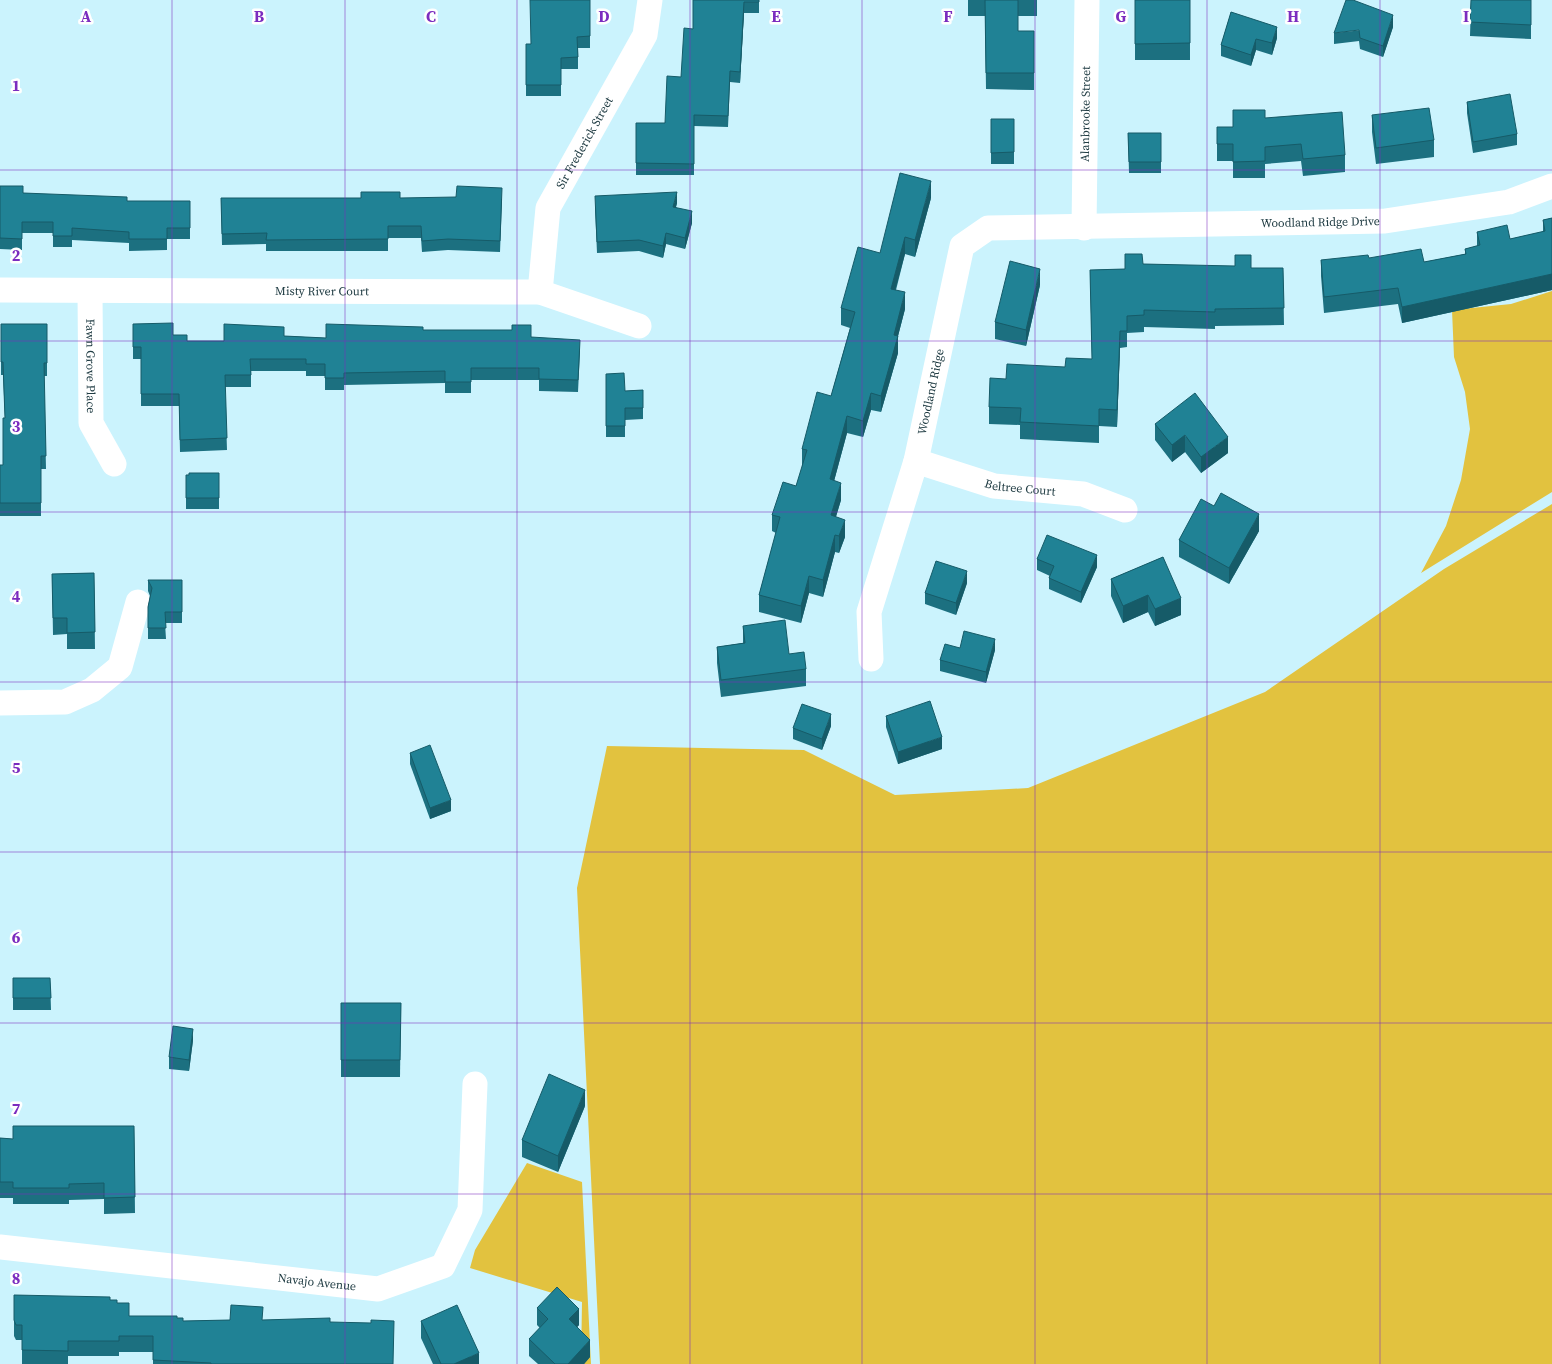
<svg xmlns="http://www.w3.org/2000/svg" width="1552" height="1364" viewBox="0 0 1552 1364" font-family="'Source Serif 4',serif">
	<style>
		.green { fill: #e2c23f }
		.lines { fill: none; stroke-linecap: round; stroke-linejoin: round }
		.minor { stroke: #fff; stroke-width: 25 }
		.wall { fill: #1c7080 }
		.shaded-wall { fill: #165b68 }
		.building { fill: #208295; stroke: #165b68 }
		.grid { fill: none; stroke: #7b2cbf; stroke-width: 1; stroke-opacity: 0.55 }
		.labels { text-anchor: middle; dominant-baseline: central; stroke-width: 5; stroke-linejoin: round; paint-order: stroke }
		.street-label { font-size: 12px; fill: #213d44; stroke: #fff }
		.grid-label { font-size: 16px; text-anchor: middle; font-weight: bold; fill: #7b2cbf; stroke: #fff; stroke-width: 5; stroke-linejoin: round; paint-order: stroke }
	</style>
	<rect width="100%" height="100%" fill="#cbf3fd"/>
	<g class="green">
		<path d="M 1552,291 L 1552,492 L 1421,573 L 1446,526 L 1461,480 L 1470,429 L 1465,392 L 1454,357 L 1452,310 L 1511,304 Z"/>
		<path d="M 1552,504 L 1552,1364 L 600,1364 L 577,888 L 607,746 L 804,750 L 895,795 L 1028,788 L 1265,692 L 1444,569 Z"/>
		<path d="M 527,1163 L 582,1182 L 591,1364 L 581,1364 L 582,1302 L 470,1268 L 475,1250 Z"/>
	</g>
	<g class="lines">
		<g class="minor">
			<path id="s1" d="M 1084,228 L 1087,0"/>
			<path id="s2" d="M 0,290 L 540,292 L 639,326"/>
			<path id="s3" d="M 90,291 L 91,423 L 114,464"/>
			<path id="s4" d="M 540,292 L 548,208 L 645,35 L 650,0"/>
			<path id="s5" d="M 916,461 L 994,486 L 1083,494 L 1125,510"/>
			<path id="s6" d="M 871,659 L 869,612 L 916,461 L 962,246 L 988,228 L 1385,221 L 1509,202 L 1552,186"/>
			<path d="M 0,703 L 65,702 L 92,690 L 120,667 L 138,602"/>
			<path id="s7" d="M 0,1247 L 378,1289 L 443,1266 L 470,1210 L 475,1084"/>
		</g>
	</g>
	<g class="wall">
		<path d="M 590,0 L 590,48 L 578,48 L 578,69 L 561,69 L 561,96 L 526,96 L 526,44 L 531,44 Z"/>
		<path d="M 693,0 L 759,0 L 759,13 L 744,13 L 740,83 L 730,82 L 728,127 L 694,126 L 694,175 L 636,175 L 636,123 L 665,123 L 681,77 L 693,29 Z"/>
		<path d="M 968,0 L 1037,0 L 1037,16 L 1018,16 L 1018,31 L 1034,31 L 1034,90 L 986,89 L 985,16 L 968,16 Z"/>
		<rect x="1135" y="0" width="55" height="60"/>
		<path d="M 1471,0 L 1531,0 L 1531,39 L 1470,36 Z"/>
		<path d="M 1231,12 L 1277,38 L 1272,55 L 1256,50 L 1251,66 L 1221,56 L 1221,45 Z"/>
		<path d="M 1393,27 L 1383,57 L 1360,49 L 1359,41 L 1334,44 L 1334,33 Z"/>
		<path d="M 1467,102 L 1517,134 L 1517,145 L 1473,153 L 1467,113 Z"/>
		<path d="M 1372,115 L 1434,140 L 1434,157 L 1376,164 L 1372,132 Z"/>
		<path d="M 1265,118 L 1345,155 L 1345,172 L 1303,176 L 1301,161 L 1265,164 L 1265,178 L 1233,178 L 1233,161 L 1217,161 L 1217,127 L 1233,127 Z"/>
		<rect x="991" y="119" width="23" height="45"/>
		<path d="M 1128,133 L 1161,133 L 1161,173 L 1129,173 Z"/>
		<path d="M 0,186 L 23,193 L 127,201 L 190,201 L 190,239 L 167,239 L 167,250 L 129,251 L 129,243 L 72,240 L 72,247 L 53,247 L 53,233 L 22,233 L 22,250 L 0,249 Z"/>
		<path d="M 221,198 L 400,198 L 502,199 L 500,252 L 448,250 L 422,252 L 421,238 L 388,238 L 388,251 L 266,251 L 266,244 L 222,245 Z"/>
		<path d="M 931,198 L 915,257 L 905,254 L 896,290 L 905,309 L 898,336 L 898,353 L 881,412 L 871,410 L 863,437 L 847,433 L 834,481 L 841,500 L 836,517 L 845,537 L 839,553 L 835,552 L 823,597 L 809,593 L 801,623 L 759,612 L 759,595 L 776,533 L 772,531 L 772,515 L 796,486 L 803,466 L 802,466 L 802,449 L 831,396 L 850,328 L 841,325 L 841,308 L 880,253 Z"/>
		<path d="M 677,203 L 676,207 L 692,223 L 685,249 L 666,244 L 663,258 L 639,251 L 597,253 L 595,207 Z"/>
		<path d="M 1552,218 L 1552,290 L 1402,323 L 1398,304 L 1324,313 L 1321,276 L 1321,260 L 1369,258 L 1424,262 L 1465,254 L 1465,249 L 1477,246 L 1477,232 L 1510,239 L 1543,232 L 1543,220 Z"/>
		<path d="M 1143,264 L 1251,268 L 1283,268 L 1284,325 L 1215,326 L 1215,329 L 1144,327 L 1144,332 L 1127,333 L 1127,347 L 1120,348 L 1117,427 L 1099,426 L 1099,443 L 1020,439 L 1020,425 L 989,424 L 989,407 L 1006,379 L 1065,367 L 1092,359 L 1090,270 L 1125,269 Z"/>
		<path d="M 1040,285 L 1026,346 L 995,339 L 995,322 Z"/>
		<path d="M 1,324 L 47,324 L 47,376 L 44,376 L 46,469 L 41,469 L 41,516 L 0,516 L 0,465 L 3,465 L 5,418 L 3,375 L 1,375 Z"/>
		<path d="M 133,324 L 173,335 L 187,341 L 224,341 L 284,336 L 326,338 L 423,330 L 531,337 L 580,351 L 578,392 L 539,391 L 539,380 L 471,380 L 471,393 L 445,393 L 445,383 L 344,385 L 344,390 L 325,390 L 325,376 L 306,376 L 306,371 L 251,371 L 251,387 L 225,387 L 227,450 L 180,452 L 179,406 L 141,406 L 141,359 L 133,359 Z"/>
		<path d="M 606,374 L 625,391 L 643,390 L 643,419 L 625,420 L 625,437 L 606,437 Z"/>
		<path d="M 1155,424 L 1228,453 L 1201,473 L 1185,452 L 1172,462 L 1155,440 Z"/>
		<path d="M 219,473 L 219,509 L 186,509 L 186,475 Z"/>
		<path d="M 1214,506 L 1259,531 L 1229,584 L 1179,557 L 1179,540 Z"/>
		<path d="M 1163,557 L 1181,615 L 1155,626 L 1148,612 L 1123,623 L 1111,596 L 1111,579 Z"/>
		<path d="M 1037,559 L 1097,567 L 1081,603 L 1049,589 L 1049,578 L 1050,576 L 1037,570 Z"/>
		<path d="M 94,573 L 95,649 L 67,649 L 67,634 L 53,635 L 52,574 Z"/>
		<path d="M 148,580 L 182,580 L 182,623 L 165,623 L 166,639 L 148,639 L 148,607 L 150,596 L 148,591 Z"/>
		<path d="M 967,583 L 956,615 L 925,604 L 925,593 Z"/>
		<path d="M 743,626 L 806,669 L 806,686 L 721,697 L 717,663 L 717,647 L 743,643 Z"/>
		<path d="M 960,648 L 995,650 L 986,683 L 940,671 L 940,660 Z"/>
		<path d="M 886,716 L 942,749 L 898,764 L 886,727 Z"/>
		<path d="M 831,726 L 822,750 L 793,739 L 793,728 Z"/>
		<path d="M 410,753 L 451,811 L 430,819 L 410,764 Z"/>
		<path d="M 13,978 L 50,978 L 51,1010 L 13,1010 Z"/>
		<path d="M 341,1003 L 401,1003 L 400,1077 L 341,1077 Z"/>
		<path d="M 193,1040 L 189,1071 L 169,1069 L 169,1057 Z"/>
		<path d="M 585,1106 L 558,1172 L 522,1157 L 522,1140 Z"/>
		<path d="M 134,1126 L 135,1213 L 104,1214 L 104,1199 L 69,1200 L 69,1204 L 13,1204 L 13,1198 L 0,1198 L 0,1138 L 13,1139 Z"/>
		<path d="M 14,1295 L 110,1300 L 117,1303 L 129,1316 L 177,1318 L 183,1321 L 263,1320 L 330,1322 L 393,1364 L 153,1364 L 153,1352 L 119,1352 L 119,1356 L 68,1356 L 68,1364 L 22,1364 L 22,1340 L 16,1340 L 14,1336 Z"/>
		<path d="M 537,1308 L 579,1325 L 577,1327 L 590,1357 L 584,1364 L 538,1364 L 529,1356 L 529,1339 L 540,1328 L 537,1325 Z"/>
		<path d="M 421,1321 L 479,1364 L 433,1364 L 421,1338 Z"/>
	</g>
	<g class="shaded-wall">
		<path d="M 744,2 L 744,13 L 740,83 L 740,72 Z"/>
		<path d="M 1393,15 L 1393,27 L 1383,57 L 1383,46 Z"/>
		<path d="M 1277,27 L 1277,38 L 1272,55 L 1272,43 Z"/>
		<path d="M 1256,39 L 1256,50 L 1251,66 L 1251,55 Z"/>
		<path d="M 931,181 L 931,198 L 915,257 L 915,240 Z"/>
		<path d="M 677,192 L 677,203 L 673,218 L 673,207 Z"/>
		<path d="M 692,211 L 692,223 L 685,249 L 685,238 Z"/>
		<path d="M 666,233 L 666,244 L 663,258 L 663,246 Z"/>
		<path d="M 905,237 L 905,254 L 891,305 L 891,289 Z"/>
		<path d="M 1040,269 L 1040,285 L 1026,346 L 1026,330 Z"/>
		<path d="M 1552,274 L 1552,290 L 1402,323 L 1402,307 Z"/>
		<path d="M 905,292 L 905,309 L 898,336 L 898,353 L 881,412 L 881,396 L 894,335 Z"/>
		<path d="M 1120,331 L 1120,348 L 1117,427 L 1117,410 Z"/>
		<path d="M 871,393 L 871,410 L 863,437 L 863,421 Z"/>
		<path d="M 847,416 L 847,433 L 830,496 L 830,479 Z"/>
		<path d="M 1185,435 L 1185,452 L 1172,462 L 1172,445 Z"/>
		<path d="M 1228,437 L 1228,453 L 1201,473 L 1201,457 Z"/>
		<path d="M 841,483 L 841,500 L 831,532 L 831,515 Z"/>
		<path d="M 1259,514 L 1259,531 L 1229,584 L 1229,568 Z"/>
		<path d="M 845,520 L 845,537 L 839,553 L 839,536 Z"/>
		<path d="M 835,535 L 835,552 L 823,597 L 823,580 Z"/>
		<path d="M 1097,555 L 1097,567 L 1081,603 L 1081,592 Z"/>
		<path d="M 967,571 L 967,583 L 956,615 L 956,603 Z"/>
		<path d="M 809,576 L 809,593 L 801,623 L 801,606 Z"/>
		<path d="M 1148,595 L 1148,612 L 1123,623 L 1123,606 Z"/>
		<path d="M 1181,598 L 1181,615 L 1155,626 L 1155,609 Z"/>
		<path d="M 995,639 L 995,650 L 986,683 L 986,672 Z"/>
		<path d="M 831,714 L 831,726 L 822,750 L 822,739 Z"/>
		<path d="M 942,737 L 942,749 L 898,764 L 898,752 Z"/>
		<path d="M 451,800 L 451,811 L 430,819 L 430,808 Z"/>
		<path d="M 193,1029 L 193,1040 L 189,1071 L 189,1060 Z"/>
		<path d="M 585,1090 L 585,1106 L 558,1172 L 558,1156 Z"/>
		<path d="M 579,1309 L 579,1325 L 569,1336 L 569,1319 Z"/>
		<path d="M 590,1340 L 590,1357 L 584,1364 L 568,1364 Z"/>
		<path d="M 479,1353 L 479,1364 L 454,1364 Z"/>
	</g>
	<g class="building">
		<path d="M 530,0 L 590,0 L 590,36 L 577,37 L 578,57 L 561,58 L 561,85 L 526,85 L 526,44 L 531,44 Z"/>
		<path d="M 693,0 L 759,0 L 759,2 L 744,2 L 740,72 L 730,71 L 728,116 L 694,115 L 694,164 L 636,163 L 636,123 L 665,123 L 667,76 L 681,77 L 684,28 L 693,29 Z"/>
		<path d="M 985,0 L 1018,0 L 1018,31 L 1034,31 L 1034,73 L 986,73 Z"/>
		<path d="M 1135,0 L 1190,0 L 1190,43 L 1135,44 Z"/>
		<path d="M 1346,0 L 1353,0 L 1393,15 L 1383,46 L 1360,38 L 1359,30 L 1334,33 Z"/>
		<path d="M 1471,0 L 1531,0 L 1531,25 L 1470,22 Z"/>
		<path d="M 1231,12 L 1277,27 L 1272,43 L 1256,39 L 1251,55 L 1221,45 Z"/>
		<path d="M 1510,94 L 1517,134 L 1473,142 L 1467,102 Z"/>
		<path d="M 1429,108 L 1434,140 L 1376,148 L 1372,115 Z"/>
		<path d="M 1233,110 L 1265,110 L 1265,118 L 1342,112 L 1345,155 L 1303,159 L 1301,144 L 1265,147 L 1265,161 L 1233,162 L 1233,144 L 1217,144 L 1217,127 L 1233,127 Z"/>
		<path d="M 991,119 L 1014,119 L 1014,152 L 991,153 Z"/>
		<path d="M 1128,133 L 1161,133 L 1161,162 L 1129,162 Z"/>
		<path d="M 900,173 L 931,181 L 915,240 L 905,237 L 891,289 L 905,292 L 894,335 L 898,336 L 881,396 L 871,393 L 863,421 L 847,416 L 830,479 L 841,483 L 831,515 L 845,520 L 839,536 L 835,535 L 823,580 L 809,576 L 801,606 L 759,595 L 780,517 L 772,515 L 783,482 L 796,486 L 807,450 L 802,449 L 817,392 L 831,396 L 855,312 L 841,308 L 858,247 L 880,253 Z"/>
		<path d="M 0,186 L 23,186 L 23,193 L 127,197 L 127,201 L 190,201 L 190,228 L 167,228 L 167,239 L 129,239 L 129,232 L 72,228 L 72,236 L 53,236 L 53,222 L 22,222 L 22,239 L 0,238 Z"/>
		<path d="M 457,186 L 502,188 L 500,241 L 448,239 L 422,241 L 421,226 L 388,226 L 388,239 L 266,240 L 267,233 L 222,234 L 221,198 L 361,198 L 361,192 L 400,192 L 400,198 L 456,197 Z"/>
		<path d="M 677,192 L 673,207 L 692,211 L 685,238 L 666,233 L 663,246 L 639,240 L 597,242 L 595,196 Z"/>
		<path d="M 1552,218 L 1552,274 L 1402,307 L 1398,288 L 1324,297 L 1321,260 L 1368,255 L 1369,258 L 1421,249 L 1424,262 L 1466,254 L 1465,249 L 1480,245 L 1477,232 L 1507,225 L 1510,239 L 1545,231 L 1543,220 Z"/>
		<path d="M 1125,254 L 1142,254 L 1143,264 L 1235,266 L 1235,255 L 1251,255 L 1251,268 L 1283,268 L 1284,308 L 1215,309 L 1215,312 L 1144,310 L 1144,315 L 1127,316 L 1127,331 L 1120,331 L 1117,410 L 1099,409 L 1099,426 L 1020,422 L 1021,408 L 989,407 L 990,378 L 1006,379 L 1007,364 L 1065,367 L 1066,358 L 1092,359 L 1090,270 L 1125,269 Z"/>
		<path d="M 1010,261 L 1040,269 L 1026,330 L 995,322 Z"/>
		<path d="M 173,323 L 173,335 L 187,335 L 187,341 L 224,341 L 224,324 L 284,327 L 284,336 L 326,338 L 326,324 L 423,327 L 423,330 L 512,330 L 512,325 L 531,325 L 531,337 L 580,340 L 578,380 L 539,379 L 539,368 L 471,368 L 471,382 L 445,382 L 445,371 L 344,373 L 344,378 L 325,378 L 325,364 L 306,364 L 306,359 L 250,359 L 251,375 L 225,375 L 227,438 L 180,440 L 179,394 L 141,394 L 141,347 L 133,347 L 133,324 Z"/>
		<path d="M 1,324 L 47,324 L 47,363 L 44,363 L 46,456 L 41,456 L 41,503 L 0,503 L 0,465 L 3,465 L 3,418 L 5,418 L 3,362 L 1,362 Z"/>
		<path d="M 624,373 L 625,391 L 643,390 L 643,408 L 625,408 L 625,426 L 606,426 L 606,374 Z"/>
		<path d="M 1195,393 L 1228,437 L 1201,457 L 1185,435 L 1172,445 L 1155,424 Z"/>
		<path d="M 189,473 L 219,473 L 219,498 L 186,498 L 186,475 L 189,475 Z"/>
		<path d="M 1221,493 L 1259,514 L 1229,568 L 1179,540 L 1201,499 L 1214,506 Z"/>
		<path d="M 1047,535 L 1097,555 L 1081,592 L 1049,578 L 1054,566 L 1037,559 Z"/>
		<path d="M 1163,557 L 1181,598 L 1155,609 L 1148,595 L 1123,606 L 1111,579 Z"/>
		<path d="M 936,561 L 967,571 L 956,603 L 925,593 Z"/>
		<path d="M 94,573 L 95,632 L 67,633 L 67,618 L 53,618 L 52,574 Z"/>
		<path d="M 148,580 L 182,580 L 182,612 L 165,612 L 166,628 L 148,628 L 148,607 L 152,588 Z"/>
		<path d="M 785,620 L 789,654 L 804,652 L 806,669 L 721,680 L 717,647 L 745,643 L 743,626 Z"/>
		<path d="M 964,631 L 995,639 L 986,672 L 940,660 L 945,644 L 960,648 Z"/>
		<path d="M 930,701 L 942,737 L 898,752 L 886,716 Z"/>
		<path d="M 802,704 L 831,714 L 822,739 L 793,728 Z"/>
		<path d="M 430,745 L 451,800 L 430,808 L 410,753 Z"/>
		<path d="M 13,978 L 50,978 L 51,998 L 13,998 Z"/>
		<path d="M 341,1003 L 401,1003 L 400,1060 L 341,1060 Z"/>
		<path d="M 173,1026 L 193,1029 L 189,1060 L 169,1057 Z"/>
		<path d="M 549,1074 L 585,1090 L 558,1156 L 522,1140 Z"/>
		<path d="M 13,1126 L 134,1126 L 135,1197 L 104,1198 L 104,1183 L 69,1184 L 69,1188 L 13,1188 L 13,1182 L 0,1182 L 0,1138 L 13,1139 Z"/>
		<path d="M 557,1287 L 579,1309 L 569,1319 L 590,1340 L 568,1364 L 555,1364 L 529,1339 L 548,1319 L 537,1308 Z"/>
		<path d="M 14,1295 L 110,1297 L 110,1300 L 117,1300 L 117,1303 L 129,1303 L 129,1316 L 177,1316 L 177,1318 L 183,1318 L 183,1321 L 230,1320 L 231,1305 L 263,1307 L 262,1320 L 330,1318 L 330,1322 L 371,1323 L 371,1320 L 394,1321 L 393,1364 L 211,1364 L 211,1363 L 153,1360 L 153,1336 L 119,1336 L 119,1341 L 68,1341 L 68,1351 L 22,1350 L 22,1325 L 16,1325 L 14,1320 Z"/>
		<path d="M 457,1305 L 479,1353 L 454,1364 L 441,1364 L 421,1321 Z"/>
	</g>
	<path class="grid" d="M 172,0 L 172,1364M 345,0 L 345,1364M 517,0 L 517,1364M 690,0 L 690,1364M 862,0 L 862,1364M 1035,0 L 1035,1364M 1207,0 L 1207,1364M 1380,0 L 1380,1364M 0,170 L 1552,170M 0,341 L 1552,341M 0,512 L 1552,512M 0,682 L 1552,682M 0,852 L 1552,852M 0,1023 L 1552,1023M 0,1194 L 1552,1194"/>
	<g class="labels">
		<g class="street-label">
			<text stroke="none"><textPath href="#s1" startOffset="114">Alanbrooke Street</textPath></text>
			<text stroke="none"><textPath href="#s4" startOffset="159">Sir Frederick Street</textPath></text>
			<text stroke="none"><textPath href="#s6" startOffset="789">Woodland Ridge Drive</textPath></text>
			<text stroke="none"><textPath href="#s2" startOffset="322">Misty River Court</textPath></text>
			<text stroke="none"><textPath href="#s3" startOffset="75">Fawn Grove Place</textPath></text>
			<text stroke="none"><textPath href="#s6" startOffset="276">Woodland Ridge</textPath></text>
			<text stroke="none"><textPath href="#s5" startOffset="108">Beltree Court</textPath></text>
			<text stroke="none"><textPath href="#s7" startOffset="319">Navajo Avenue</textPath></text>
		</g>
	</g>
	<g class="grid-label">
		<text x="86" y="22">A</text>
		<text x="259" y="22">B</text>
		<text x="431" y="22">C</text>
		<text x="604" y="22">D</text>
		<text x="776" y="22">E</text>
		<text x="948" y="22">F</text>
		<text x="1121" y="22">G</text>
		<text x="1293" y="22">H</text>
		<text x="1466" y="22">I</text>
		<text x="16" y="91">1</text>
		<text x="16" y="261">2</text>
		<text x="16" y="432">3</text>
		<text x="16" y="602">4</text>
		<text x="16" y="773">5</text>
		<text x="16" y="943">6</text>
		<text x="16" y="1114">7</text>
		<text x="16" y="1284">8</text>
	</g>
</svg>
